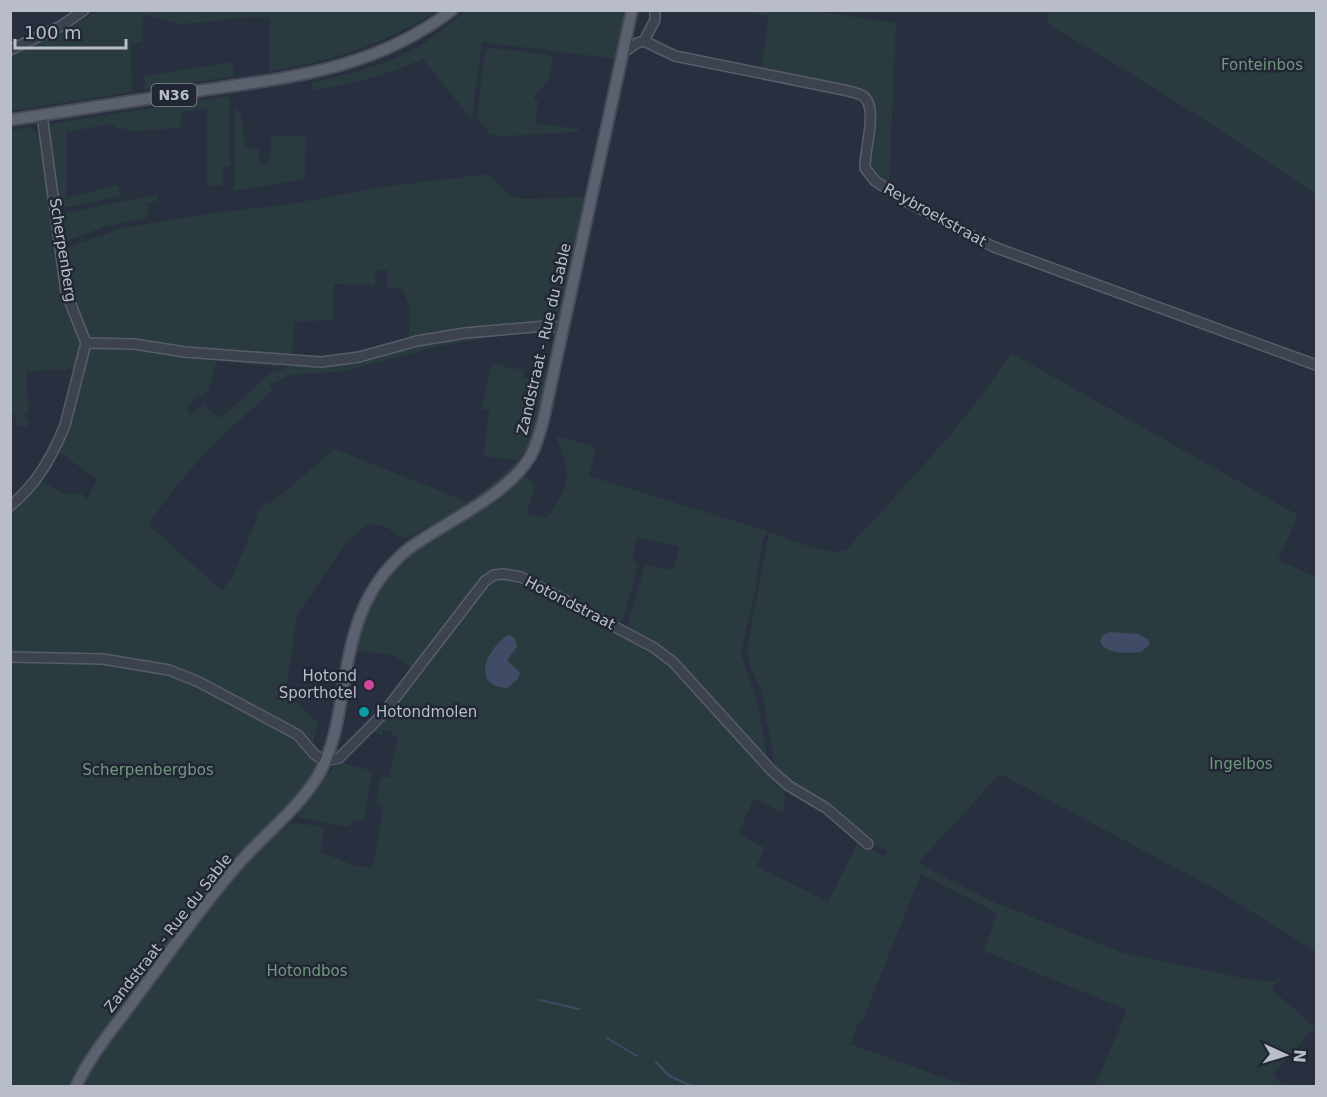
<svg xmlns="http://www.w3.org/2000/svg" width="1327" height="1097" viewBox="0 0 1327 1097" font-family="'DejaVu Sans',sans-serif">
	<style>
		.green { fill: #2a3b3f }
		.water { fill: #404c65 }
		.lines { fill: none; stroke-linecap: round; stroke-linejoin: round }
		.stream { stroke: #404c65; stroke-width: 2 }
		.minor-casing { stroke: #575d69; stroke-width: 12 }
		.major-casing { stroke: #464b58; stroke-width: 14 }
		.minor { stroke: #3c424e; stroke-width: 9 }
		.major { stroke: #5b616e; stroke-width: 10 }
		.hotel-dot { fill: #d1479c; stroke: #212734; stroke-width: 2 }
		.culture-dot { fill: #0f9aa8; stroke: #212734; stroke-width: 2 }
		.labels { text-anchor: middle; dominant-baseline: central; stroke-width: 5; stroke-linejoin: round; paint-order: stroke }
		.shield { fill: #212734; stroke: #8b909c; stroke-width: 1.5 }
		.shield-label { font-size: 14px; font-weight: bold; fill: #b9bdc9 }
		.park-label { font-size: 15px; fill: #72977f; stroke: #212734 }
		.street-label { font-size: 15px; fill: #b9bdc9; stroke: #212734 }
		.poi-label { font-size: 15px; fill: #b9bdc9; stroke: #212734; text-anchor: end }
	</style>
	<rect width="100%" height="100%" fill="#282f3e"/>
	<g class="green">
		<path d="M 100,11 L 437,11 C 378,46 337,60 269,71 L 270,17 L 234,18 L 211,22 L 178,24 L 143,14 L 142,42 L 131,43 L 132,92 L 11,111 L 11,55 Z"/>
		<path d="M 466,11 L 627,11 L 617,59 L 482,42 L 472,120 L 423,59 C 385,76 351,84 310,91 L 313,83 C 349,74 385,65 418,47 C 435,36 450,23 466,11 Z"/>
		<path d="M 746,11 L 813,11 L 896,23 L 889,189 L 869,168 L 870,99 L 761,72 L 769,16 Z"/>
		<path d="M 1048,11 L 1316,11 L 1316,194 C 1228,134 1139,77 1048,24 Z"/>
		<path d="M 490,48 L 546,54 L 553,57 L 549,79 L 533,99 L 538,101 L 535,124 L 580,129 L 578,132 L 502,136 L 490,134 L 478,118 L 478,106 L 484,57 L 486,50 Z"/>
		<path d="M 233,62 L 233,76 L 145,90 L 144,76 Z"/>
		<path d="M 228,96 L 230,101 L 230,165 L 223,167 L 223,185 L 207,186 L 207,108 L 181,112 L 180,128 L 135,131 L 118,128 L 111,124 L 66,132 L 66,198 L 118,185 L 120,196 L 69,207 L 58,207 L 47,127 L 49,124 Z"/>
		<path d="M 234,109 L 241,112 L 245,147 L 259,150 L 259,164 L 270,163 L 271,136 L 306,136 L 305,179 L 234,191 Z"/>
		<path d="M 30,127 L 40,135 L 53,204 L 64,294 L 81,345 L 76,369 L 26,371 L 29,413 L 23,415 L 28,420 L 28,426 L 18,426 L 14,413 L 11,413 L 11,130 Z"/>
		<path d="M 489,174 C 503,187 503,195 523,199 L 587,197 L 559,324 L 409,341 L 410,308 L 403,290 L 387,287 L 387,270 L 375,270 L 375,285 L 334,284 L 334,320 L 294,322 L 294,339 L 290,359 L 281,362 L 279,366 L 275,367 L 217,361 L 208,392 L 200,396 L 197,395 L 186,408 L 191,415 L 203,404 L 219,419 L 274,370 L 277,372 L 293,364 L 499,333 L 498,336 L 439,346 L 345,371 L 291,375 L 269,385 L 273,390 C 227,431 181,472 149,525 L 222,591 L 233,575 L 257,519 C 257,508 261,505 272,502 L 335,449 L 468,502 L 491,485 L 517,460 L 483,456 L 490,410 L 481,409 L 492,363 L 503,365 L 504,367 L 525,370 L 523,378 L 539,380 L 542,369 L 549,370 C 545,390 542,411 536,429 C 515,487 454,513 404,539 L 388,528 L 376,524 L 365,526 L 348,540 L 297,615 L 285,699 L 298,703 L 318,723 L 312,748 L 321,758 L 298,795 L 241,854 L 133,993 L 85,1058 L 70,1086 L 11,1086 L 11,662 L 51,661 L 11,655 L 10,511 L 23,503 L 40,480 C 53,487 66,500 80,492 L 87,500 L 97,479 L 56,450 L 87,352 L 94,347 L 88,339 L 69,298 L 64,249 L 122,228 L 220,212 L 291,204 L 381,187 Z"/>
		<path d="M 157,194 L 158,201 L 147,203 L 149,213 L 146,214 L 147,218 L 109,225 L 67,241 L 61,238 L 58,215 Z"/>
		<path d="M 1011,353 L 1298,515 L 1278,560 L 1316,577 L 1316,952 L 1215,889 L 1000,774 L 918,863 L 994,902 L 1123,953 L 1247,979 L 1270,982 L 1283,976 L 1271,989 L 1315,1027 L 1273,1074 L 1283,1086 L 1095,1086 L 1127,1010 L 984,951 L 997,913 L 921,874 L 862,1022 L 859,1022 L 850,1044 L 967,1086 L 84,1086 L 93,1066 L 116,1034 L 209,908 L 237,874 L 266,844 L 289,824 L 295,823 L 325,827 L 320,852 L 356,866 L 373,867 L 383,806 L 376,804 L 381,777 L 389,778 L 398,738 L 392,736 L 393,732 L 384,730 L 382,735 L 372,732 L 475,596 L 493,579 L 513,578 L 652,651 L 666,661 L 784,788 L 785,799 L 783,813 L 754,798 L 738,834 L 765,848 L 757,866 L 828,902 L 859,840 L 865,846 L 884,856 L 887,851 L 868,842 L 775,770 L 762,692 L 750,666 L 747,649 L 769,532 C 787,538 829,557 846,550 C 903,487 965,425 1011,353 Z"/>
		<path d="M 556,436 L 596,447 L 589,476 L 767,531 L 762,543 L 756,586 L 741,654 L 756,697 L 769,765 L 694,682 L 626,630 L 645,565 L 673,570 L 679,547 L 637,537 L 632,560 L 638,564 L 623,620 L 616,625 L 515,573 L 501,568 L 482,580 L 412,669 L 394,655 L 355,651 C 361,629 366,606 380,587 C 413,539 482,516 525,475 L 535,485 L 526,514 L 547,518 C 572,479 572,480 556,436 Z"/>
		<path d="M 339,762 L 372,771 L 364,821 L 352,820 L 349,827 L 298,817 L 299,811 L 324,777 Z"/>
	</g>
	<g class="water">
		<path d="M 1111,632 L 1138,634 L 1149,640 L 1149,645 L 1141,652 C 1128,653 1105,655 1100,641 L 1103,635 Z"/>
		<path d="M 508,635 L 515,638 L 517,647 L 507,660 L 520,673 L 517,680 L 507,688 C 469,685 488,648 508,635 Z"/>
	</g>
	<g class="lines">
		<g class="stream">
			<path d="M 540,1000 L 579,1009"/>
			<path d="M 607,1038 L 637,1056"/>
			<path d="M 656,1062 L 668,1075 L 691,1086"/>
		</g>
		<defs>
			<g id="minor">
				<path d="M 644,41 L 655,20 L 655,10"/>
				<path d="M 10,50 L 61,26 L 84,10"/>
				<path d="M 624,52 L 637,43 L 644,41 L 675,56 L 839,89 C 847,91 856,92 863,96 C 879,107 864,150 865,168 L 875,181 L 907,202 L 994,247 L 1316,365"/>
				<path d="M 86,343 L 134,344 L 185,352 L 321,362 L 359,357 L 417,341 L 465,333 L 546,326 L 564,328"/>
				<path d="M 10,506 C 37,484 52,457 65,425 L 86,343 L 66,292 L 42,115"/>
				<path d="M 10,657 L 103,659 L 169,670 L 199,682 L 298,735 L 314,754 L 325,761 L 339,758 L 382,715 L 485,581 L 494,575 L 503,574 L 521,577 L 653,647 L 673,662 L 772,771 L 789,786 L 826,808 L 868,844"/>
			</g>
			<g id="major">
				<path d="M 10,120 C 75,110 139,100 204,90 C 294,77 377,68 452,10"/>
				<path d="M 76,1086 C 92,1052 118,1023 140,992 C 173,948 204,903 240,862 C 266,833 299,808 319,774 C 332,751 337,725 341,700 C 351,641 358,591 407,550 C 444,522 506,497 530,457 C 536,446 540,433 543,421 L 632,10"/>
			</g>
		</defs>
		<use href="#minor" class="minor-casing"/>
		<use href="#major" class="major-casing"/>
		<use href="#minor" class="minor"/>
		<use href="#major" class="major"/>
	</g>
	<circle class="hotel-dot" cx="369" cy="685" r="6"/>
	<circle class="culture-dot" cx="364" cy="712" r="6"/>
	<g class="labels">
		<rect class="shield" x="151.5" y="84" width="45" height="22" rx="4.5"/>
		<g class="shield-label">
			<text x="174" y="95">N36</text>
		</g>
		<g class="park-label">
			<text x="1262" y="65">Fonteinbos</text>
			<text x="1241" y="764">Ingelbos</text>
			<text x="148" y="770">Scherpenbergbos</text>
			<text x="307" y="971">Hotondbos</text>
		</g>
		<g class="street-label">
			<text transform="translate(935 215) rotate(29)">Reybroekstraat</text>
			<text transform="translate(63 250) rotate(81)">Scherpenberg</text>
			<text transform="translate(544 339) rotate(-77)">Zandstraat - Rue du Sable</text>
			<text transform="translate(570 603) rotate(27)">Hotondstraat</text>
			<text transform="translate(168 933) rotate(-52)">Zandstraat - Rue du Sable</text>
		</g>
		<g class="poi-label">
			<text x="357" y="676">Hotond<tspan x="357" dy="17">Sporthotel</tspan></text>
			<text x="376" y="712" text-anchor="start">Hotondmolen</text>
		</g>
	</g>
	<rect width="1327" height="1097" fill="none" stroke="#b9bdc9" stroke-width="24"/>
	<g transform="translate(1285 1055) rotate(94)" stroke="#212734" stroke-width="4.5" paint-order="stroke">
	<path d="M0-4.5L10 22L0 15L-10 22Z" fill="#b9bdc9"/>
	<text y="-9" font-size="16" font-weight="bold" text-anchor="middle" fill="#b9bdc9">N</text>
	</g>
	<path d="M15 39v9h111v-9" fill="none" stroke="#b9bdc9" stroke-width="3"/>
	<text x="24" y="39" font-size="18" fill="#b9bdc9" stroke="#212734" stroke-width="4.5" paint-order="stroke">100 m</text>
</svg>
